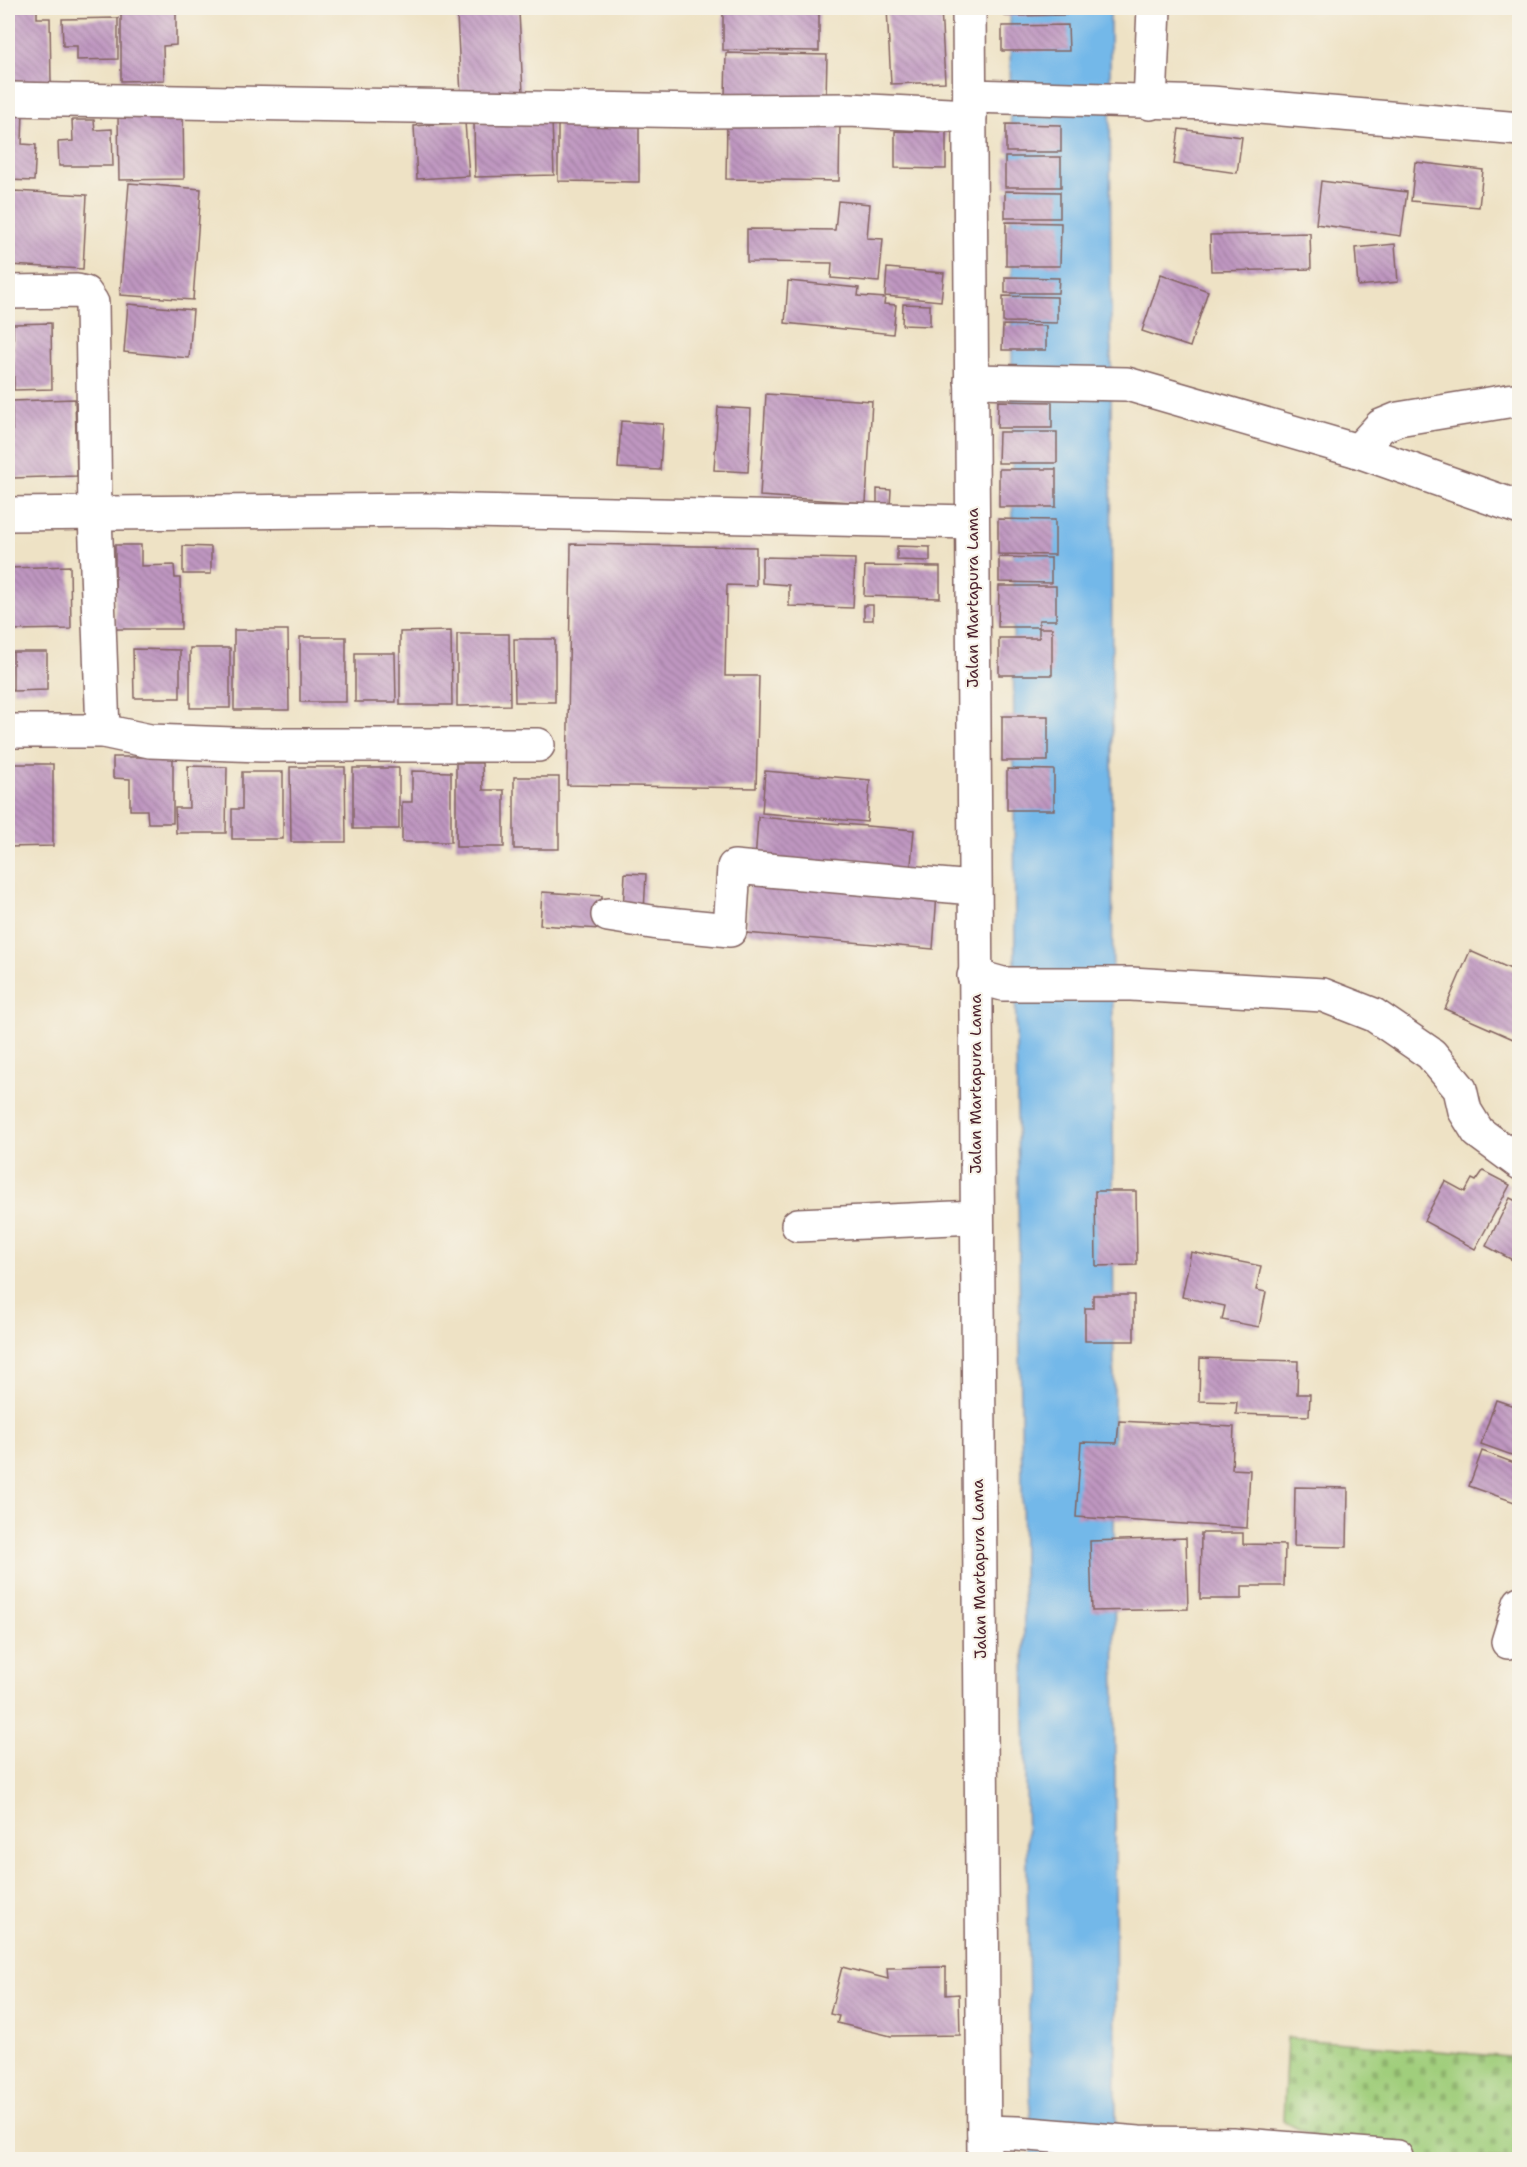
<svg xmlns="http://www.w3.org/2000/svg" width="1527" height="2167" viewBox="0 0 1527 2167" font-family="'Shantell Sans',sans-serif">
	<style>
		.cemetery { fill: url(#cemetery-stones); stroke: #757653; stroke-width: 1.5 }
		.water { fill: #73b8e9; stroke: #5e6c8a; stroke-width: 1.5 }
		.building { fill: url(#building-back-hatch) }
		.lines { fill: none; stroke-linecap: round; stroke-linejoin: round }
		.street-casing { stroke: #836361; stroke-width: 36 }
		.primary-casing { stroke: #836361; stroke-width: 36 }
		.street { stroke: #fff; stroke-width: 33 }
		.primary { stroke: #fff; stroke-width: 33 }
		.labels { text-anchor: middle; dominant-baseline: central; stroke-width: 4.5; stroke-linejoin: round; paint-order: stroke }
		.street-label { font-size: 16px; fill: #4a1f2b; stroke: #f7f3e8 }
	</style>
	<defs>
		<pattern id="cemetery-stones" width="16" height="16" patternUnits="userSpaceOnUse" patternTransform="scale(1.5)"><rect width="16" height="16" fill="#a0ce7b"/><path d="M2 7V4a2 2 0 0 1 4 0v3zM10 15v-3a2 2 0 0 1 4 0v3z" fill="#8bb06a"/></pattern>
		<pattern id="building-back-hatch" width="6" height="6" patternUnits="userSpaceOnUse" patternTransform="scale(1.5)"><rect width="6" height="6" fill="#bf97c1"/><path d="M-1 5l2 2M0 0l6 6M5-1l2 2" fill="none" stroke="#9d7b9d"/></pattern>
	</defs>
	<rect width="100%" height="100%" fill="#f7f3e8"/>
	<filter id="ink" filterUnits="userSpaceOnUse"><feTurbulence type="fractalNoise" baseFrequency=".0167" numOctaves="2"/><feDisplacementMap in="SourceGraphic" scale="12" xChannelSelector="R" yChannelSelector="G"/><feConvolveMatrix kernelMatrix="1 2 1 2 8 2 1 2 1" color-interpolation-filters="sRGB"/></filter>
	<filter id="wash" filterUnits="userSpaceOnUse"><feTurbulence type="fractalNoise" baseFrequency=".008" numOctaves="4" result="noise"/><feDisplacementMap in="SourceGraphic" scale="24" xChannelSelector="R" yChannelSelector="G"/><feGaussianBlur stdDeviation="1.35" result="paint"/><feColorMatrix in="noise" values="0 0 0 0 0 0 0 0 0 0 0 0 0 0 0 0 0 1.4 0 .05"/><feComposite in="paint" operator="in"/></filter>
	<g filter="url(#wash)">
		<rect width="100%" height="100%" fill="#eee2c5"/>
		<path class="cemetery" d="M 1287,2038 L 1519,2058 L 1519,2159 L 1383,2159 L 1341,2151 L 1283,2121 Z"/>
		<path class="water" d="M 1010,8 L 1110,8 L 1116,2159 L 1031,2159 L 1015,963 Z"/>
		<g id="blocks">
			<g class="building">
				<path d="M 8,8 L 37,8 L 37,18 L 50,18 L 51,83 L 8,84 Z"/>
				<path d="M 121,8 L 176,8 L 176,45 L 163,46 L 164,80 L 121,81 Z"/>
				<path d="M 723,8 L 819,9 L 819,51 L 723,50 Z"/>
				<path d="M 887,8 L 941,8 L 945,82 L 891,84 Z"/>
				<path d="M 1004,8 L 1066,8 L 1066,15 L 1004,16 Z"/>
				<path d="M 519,12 L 523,93 L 461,96 L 457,15 Z"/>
				<path d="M 118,18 L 118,59 L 77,60 L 77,46 L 63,46 L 62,19 Z"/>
				<path d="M 1068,25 L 1069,51 L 1002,51 L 1002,26 Z"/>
				<path d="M 726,53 L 827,55 L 826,99 L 725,98 Z"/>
				<path d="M 8,109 L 23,110 L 22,144 L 36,145 L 34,181 L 8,180 Z"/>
				<path d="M 183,113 L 184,179 L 119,180 L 118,114 Z"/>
				<path d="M 72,120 L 94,120 L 95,130 L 112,129 L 113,166 L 59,166 L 58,142 L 73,141 Z"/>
				<path d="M 552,120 L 554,175 L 475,177 L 474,122 Z"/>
				<path d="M 465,122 L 469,176 L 417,179 L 414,126 Z"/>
				<path d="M 558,122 L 639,123 L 639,182 L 558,181 Z"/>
				<path d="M 727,122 L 840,123 L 839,181 L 726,179 Z"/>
				<path d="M 1006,124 L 1061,125 L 1061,152 L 1006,152 Z"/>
				<path d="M 1179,129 L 1242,137 L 1237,173 L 1174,164 Z"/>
				<path d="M 895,131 L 946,132 L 946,169 L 895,168 Z"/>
				<rect x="1005" y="157" width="56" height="30"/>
				<path d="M 1415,162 L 1483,170 L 1479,207 L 1411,201 Z"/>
				<path d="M 1321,181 L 1407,192 L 1401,236 L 1316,224 Z"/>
				<path d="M 129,183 L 201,189 L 193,300 L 120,295 Z"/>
				<path d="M 13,191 L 87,195 L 83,269 L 9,265 Z"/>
				<path d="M 1005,191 L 1060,192 L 1060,218 L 1005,218 Z"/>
				<path d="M 838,201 L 870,204 L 867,238 L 883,239 L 879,282 L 831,278 L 832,263 L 747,262 L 747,229 L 835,230 Z"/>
				<path d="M 1006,222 L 1061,223 L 1060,266 L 1006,266 Z"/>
				<path d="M 1310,233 L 1311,269 L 1211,271 L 1210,235 Z"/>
				<path d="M 1395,244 L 1398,282 L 1358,286 L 1355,248 Z"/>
				<path d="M 887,268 L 944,273 L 941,301 L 885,296 Z"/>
				<path d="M 1161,274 L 1208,291 L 1190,347 L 1142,331 Z"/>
				<path d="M 1005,277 L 1059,278 L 1058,293 L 1005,293 Z"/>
				<path d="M 788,281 L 859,288 L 858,296 L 885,298 L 884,304 L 896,305 L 893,334 L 785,323 Z"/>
				<path d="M 1003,296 L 1057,297 L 1057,323 L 1003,322 Z"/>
				<path d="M 128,304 L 193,310 L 189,358 L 124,352 Z"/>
				<path d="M 903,304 L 930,305 L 930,326 L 902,325 Z"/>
				<path d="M 51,323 L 52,389 L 14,390 L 13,324 Z"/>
				<path d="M 1003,325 L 1046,326 L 1046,350 L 1002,350 Z"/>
				<path d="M 766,394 L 872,401 L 866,503 L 760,496 Z"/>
				<path d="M 75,399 L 77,476 L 13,478 L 12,401 Z"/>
				<path d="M 998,401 L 1052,402 L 1052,428 L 997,428 Z"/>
				<path d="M 718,407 L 751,409 L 748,472 L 714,470 Z"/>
				<path d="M 621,421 L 663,424 L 660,470 L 618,468 Z"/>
				<path d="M 999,432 L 1057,432 L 1057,463 L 998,463 Z"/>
				<rect x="999" y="469" width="57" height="38"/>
				<path d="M 877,489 L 891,490 L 890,506 L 877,506 Z"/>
				<path d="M 998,519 L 1055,520 L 1055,555 L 998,554 Z"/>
				<path d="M 571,544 L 756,547 L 756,586 L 727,585 L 725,676 L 759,676 L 756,788 L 567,785 Z"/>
				<path d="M 115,545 L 141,545 L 141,566 L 174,565 L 175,578 L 180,578 L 181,629 L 115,629 Z"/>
				<path d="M 183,546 L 211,547 L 211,574 L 183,574 Z"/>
				<path d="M 897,546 L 930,547 L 930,561 L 897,560 Z"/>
				<path d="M 762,557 L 855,559 L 853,608 L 789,606 L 789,585 L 762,583 Z"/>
				<path d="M 999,557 L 1051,558 L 1051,583 L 999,582 Z"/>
				<path d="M 70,566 L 71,629 L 12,630 L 10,568 Z"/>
				<path d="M 865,566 L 940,567 L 940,598 L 864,596 Z"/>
				<path d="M 999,586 L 1056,586 L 1056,620 L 1039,620 L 1039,627 L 998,627 Z"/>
				<rect x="864" y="605" width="9" height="15"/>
				<path d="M 1039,628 L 1052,628 L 1052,675 L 999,675 L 999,638 L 1039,638 Z"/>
				<path d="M 234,630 L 288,630 L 289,710 L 234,710 Z"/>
				<path d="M 451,631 L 452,705 L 400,705 L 400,632 Z"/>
				<path d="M 457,634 L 509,634 L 510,705 L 457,706 Z"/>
				<rect x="300" y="637" width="46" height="65"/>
				<path d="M 514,639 L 555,639 L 555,702 L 515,702 Z"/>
				<rect x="190" y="648" width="40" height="60"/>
				<path d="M 133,649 L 180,650 L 180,698 L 134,698 Z"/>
				<path d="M 13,652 L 47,652 L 47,690 L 13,691 Z"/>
				<path d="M 355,653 L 395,653 L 396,702 L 355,702 Z"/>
				<rect x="1002" y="716" width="46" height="45"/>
				<path d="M 113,757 L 173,757 L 173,823 L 148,823 L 147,810 L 130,810 L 130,779 L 113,778 Z"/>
				<path d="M 456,763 L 482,763 L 483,790 L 504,790 L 504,847 L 456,847 Z"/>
				<path d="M 8,764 L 53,764 L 53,846 L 8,847 Z"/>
				<path d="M 188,766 L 227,767 L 226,833 L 176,833 L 175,808 L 189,808 Z"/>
				<path d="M 290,767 L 345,767 L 346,842 L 291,842 Z"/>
				<rect x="353" y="768" width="46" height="61"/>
				<path d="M 1007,769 L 1054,770 L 1054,810 L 1007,810 Z"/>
				<path d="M 412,771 L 451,772 L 451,842 L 402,842 L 402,802 L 412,802 Z"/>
				<path d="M 765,771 L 870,780 L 867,822 L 762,813 Z"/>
				<path d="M 242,772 L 283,772 L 283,839 L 232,839 L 232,809 L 242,809 Z"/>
				<rect x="514" y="777" width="45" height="72"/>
				<path d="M 758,817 L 914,830 L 910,876 L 755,863 Z"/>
				<path d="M 625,873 L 646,874 L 644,912 L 623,911 Z"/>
				<path d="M 750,878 L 937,894 L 933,949 L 746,933 Z"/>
				<path d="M 542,892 L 602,896 L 600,929 L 540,925 Z"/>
				<path d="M 1470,951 L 1520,973 L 1520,1042 L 1445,1009 Z"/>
				<path d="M 1483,1171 L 1510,1185 L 1475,1249 L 1424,1221 L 1445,1181 L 1465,1192 L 1472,1179 L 1476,1181 Z"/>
				<path d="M 1095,1191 L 1136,1191 L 1137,1265 L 1096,1266 Z"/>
				<path d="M 1510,1198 L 1520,1203 L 1518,1263 L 1486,1246 Z"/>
				<path d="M 1191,1252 L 1261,1266 L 1256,1290 L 1266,1292 L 1259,1327 L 1222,1320 L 1225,1306 L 1182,1297 Z"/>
				<path d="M 1093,1295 L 1134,1295 L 1134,1341 L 1085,1341 L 1085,1308 L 1093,1308 Z"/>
				<path d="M 1200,1358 L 1298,1361 L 1297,1394 L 1310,1394 L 1309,1416 L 1236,1414 L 1237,1402 L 1199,1401 Z"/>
				<path d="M 1496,1400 L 1520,1408 L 1520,1458 L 1481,1444 Z"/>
				<path d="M 1119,1421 L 1234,1427 L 1232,1469 L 1250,1470 L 1247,1528 L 1076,1517 L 1081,1442 L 1117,1443 Z"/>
				<path d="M 1482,1451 L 1520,1465 L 1520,1504 L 1469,1486 Z"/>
				<path d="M 1295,1487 L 1348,1488 L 1347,1547 L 1294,1546 Z"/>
				<path d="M 1201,1533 L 1243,1533 L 1243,1544 L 1285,1545 L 1284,1586 L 1242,1586 L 1242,1599 L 1200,1599 Z"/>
				<path d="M 1186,1538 L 1188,1609 L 1092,1611 L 1090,1541 Z"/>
				<path d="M 842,1967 L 888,1979 L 887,1968 L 946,1967 L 946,1995 L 959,1994 L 960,2035 L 891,2036 L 837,2023 L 839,2016 L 830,2014 Z"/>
			</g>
		</g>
	</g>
	<g filter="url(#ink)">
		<use href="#blocks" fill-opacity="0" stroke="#836361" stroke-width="1.5"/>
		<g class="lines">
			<defs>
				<g id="street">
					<path d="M 970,96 L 1211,103 L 1520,129"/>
					<path d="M 8,99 L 702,111 L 849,110 L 970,116"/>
					<path d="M 1150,103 L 1154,8"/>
					<path d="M 8,292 L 77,291 L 85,293 L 92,303 L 95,515 L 103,731"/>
					<path d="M 971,381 L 1127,384 L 1358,451 L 1520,508"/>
					<path d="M 1358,451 L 1381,426 L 1398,419 L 1520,399"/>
					<path d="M 8,514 L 428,510 L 972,522"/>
					<path d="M 8,731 L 103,731 L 150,741 L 261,745 L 538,745"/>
					<path d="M 608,915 L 658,923 L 730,930 L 734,867 L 973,888"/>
					<path d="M 974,976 L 1003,984 L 1131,984 L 1323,995 L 1374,1015 L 1431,1054 L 1460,1089 L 1465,1111 L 1478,1132 L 1520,1163"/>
					<path d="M 798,1225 L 976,1217"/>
					<path d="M 1508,1642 L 1520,1603"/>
					<path d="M 984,2132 L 1017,2133 L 1139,2143 L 1232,2144 L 1396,2157"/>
				</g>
				<path id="primary" d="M 969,8 L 984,2160"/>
			</defs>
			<use href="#street" class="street-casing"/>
			<use href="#primary" class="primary-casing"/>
			<use href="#street" class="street"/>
			<use href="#primary" class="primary"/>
		</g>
	</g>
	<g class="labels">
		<g class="street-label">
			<text transform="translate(972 598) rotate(-90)">Jalan Martapura Lama</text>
			<text transform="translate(975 1084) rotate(-90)">Jalan Martapura Lama</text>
			<text transform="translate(979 1569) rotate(-91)">Jalan Martapura Lama</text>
		</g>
	</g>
	<rect width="1527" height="2167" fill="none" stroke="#f7f3e8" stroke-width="30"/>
</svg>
